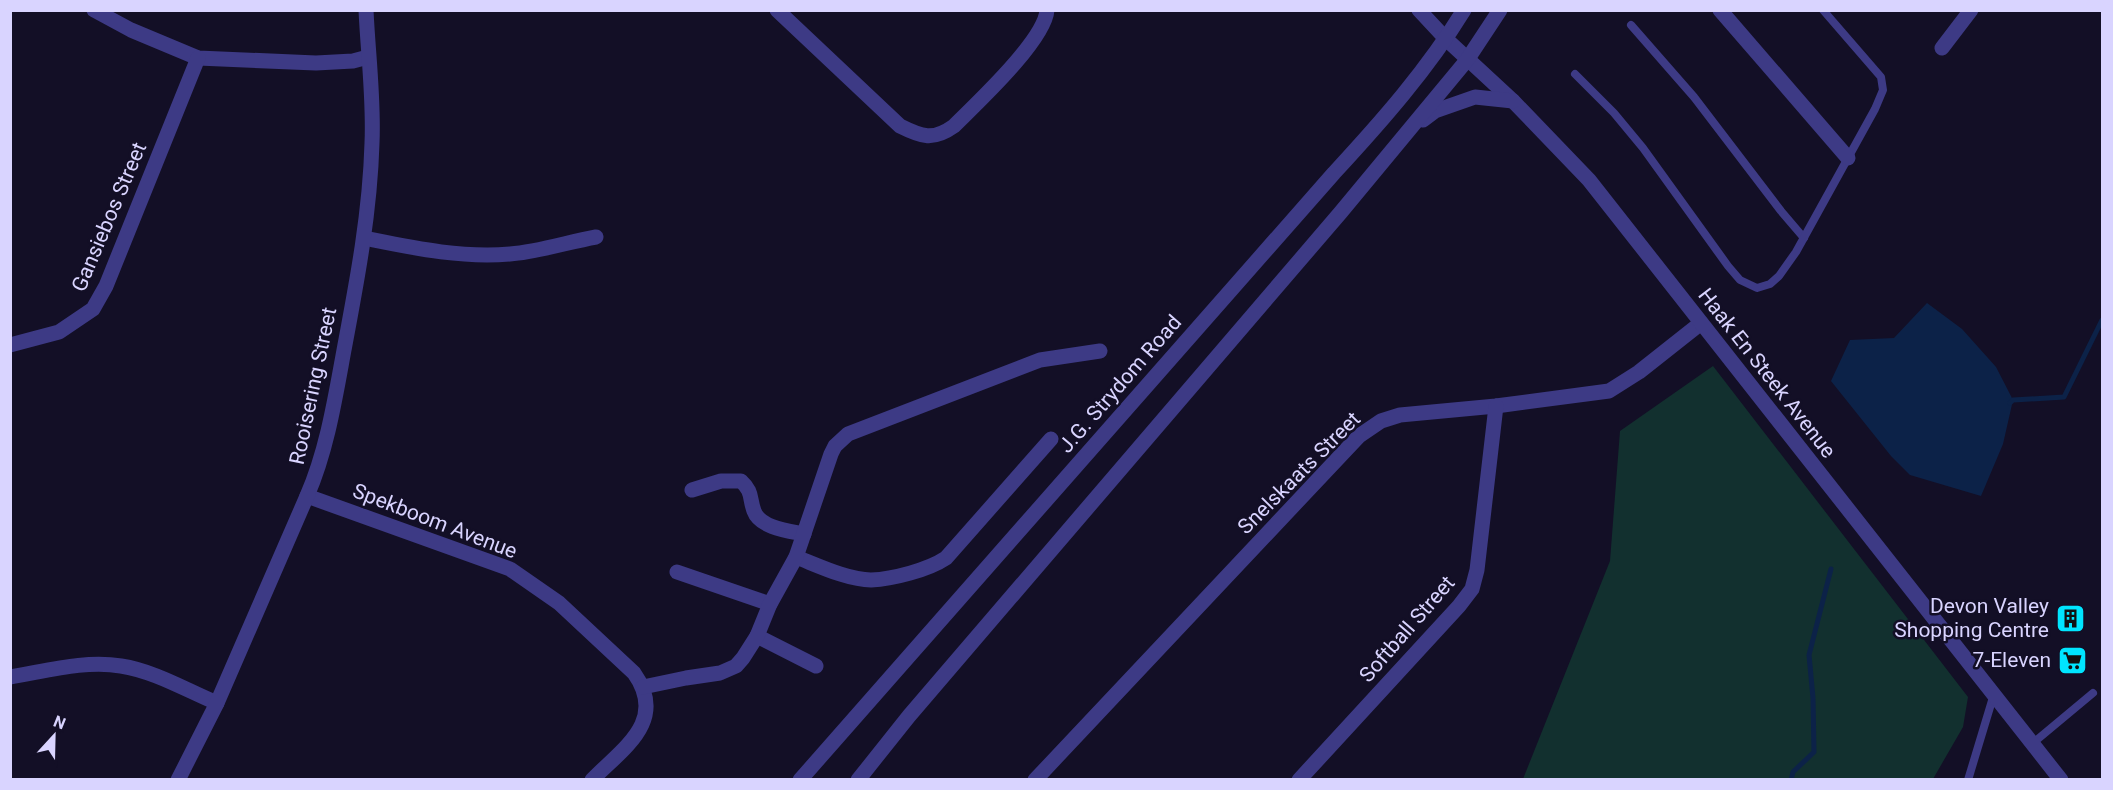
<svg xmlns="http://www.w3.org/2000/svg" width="2113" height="790" viewBox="0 0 2113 790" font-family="Roboto,sans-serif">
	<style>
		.green { fill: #12302f }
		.water { fill: #0c2248 }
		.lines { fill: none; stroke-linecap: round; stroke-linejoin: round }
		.stream { stroke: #0c2248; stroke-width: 5 }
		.service { stroke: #3d3a85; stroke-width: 8 }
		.minor { stroke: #3d3a85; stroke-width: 15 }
		.tertiary { stroke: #3d3a85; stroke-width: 15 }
		.labels { text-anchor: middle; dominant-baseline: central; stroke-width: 5; stroke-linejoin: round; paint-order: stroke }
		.street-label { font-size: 21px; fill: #d9d4ff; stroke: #130f26 }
		.poi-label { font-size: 21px; fill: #d9d4ff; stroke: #130f26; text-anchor: end }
	</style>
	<rect width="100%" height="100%" fill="#130f26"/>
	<path class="green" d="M 1713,366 L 1968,697 L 1963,727 L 1933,779 L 1523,779 L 1610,561 L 1620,431 Z"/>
	<path class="water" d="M 1927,303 L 1962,329 L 1996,367 L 2013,400 L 2003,444 L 1981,496 L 1910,475 L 1891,456 L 1831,381 L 1850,340 L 1894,338 Z"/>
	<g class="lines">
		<g class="stream">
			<path d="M 2010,403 L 2013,400 L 2064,397 L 2102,320"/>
			<path d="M 1791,780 L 1793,772 L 1814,752 L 1813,698 L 1809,655 L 1831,569"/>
		</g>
		<g class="service">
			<path d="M 1631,25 L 1694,97 L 1781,211 L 1804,238"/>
			<path d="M 1575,74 L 1614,113 L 1643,148 L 1728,266 L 1740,280 L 1757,288 L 1770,284 L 1779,276 L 1796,252 L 1875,109 L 1883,90 L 1881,77 L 1823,10"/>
			<path d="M 2033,743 L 2093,693"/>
			<path d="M 1968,780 L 1994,694"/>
		</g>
		<g class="minor">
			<path d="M 94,10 L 131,30 L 198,58 L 316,63 L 353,61 L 368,57"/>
			<path d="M 777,10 L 900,126 C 922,137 933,141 954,126 C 977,103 1045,40 1047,10"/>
			<path d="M 1419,10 L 1446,39"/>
			<path d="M 1720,10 L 1848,158"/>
			<path d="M 1942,48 L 1971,10"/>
			<path d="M 364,238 C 414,248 459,258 510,254 C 538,252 568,242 596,237"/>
			<path d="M 10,345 L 59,332 L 93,309 L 106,286 L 198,58"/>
			<path d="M 692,490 L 721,481 L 741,481 C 753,492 749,497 754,511 C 760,528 789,531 804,534"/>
			<path d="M 307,496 L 510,569 L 559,603 L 634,673 C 668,721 623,748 592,780"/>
			<path d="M 796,557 C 817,565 848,580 871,580 C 893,579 928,570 946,558 L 1051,439"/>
			<path d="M 677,572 L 770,604"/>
			<path d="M 757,636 L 816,666"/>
			<path d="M 10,677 C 47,671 85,660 121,666 C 154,671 186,690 217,703"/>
			<path d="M 643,687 L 686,678 L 720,673 L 736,666 L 743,658 L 757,636 L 770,604 L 796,557 L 831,454 L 835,446 L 848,434 L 1040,360 L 1100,351"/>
			<path d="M 178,780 L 217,703 L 307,496 C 327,450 335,399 344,350 C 357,281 370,213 372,143 C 374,99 368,54 366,10"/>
			<path d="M 1035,780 L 1359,436 L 1381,421 L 1400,415 L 1496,406 L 1609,391 L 1639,372 L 1701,323"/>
			<path d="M 1299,780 L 1459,606 L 1472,589 L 1477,570 L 1496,406"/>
		</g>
		<g class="tertiary">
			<path d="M 1446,39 L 1513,101 L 1589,180 L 2061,780"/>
			<path d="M 1423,120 L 1435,111 L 1475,97 L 1513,101"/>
			<path d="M 800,780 L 1334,173 C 1382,121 1427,70 1464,10"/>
			<path d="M 858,780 L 909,716 L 1341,212 L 1467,60 L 1500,10"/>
		</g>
	</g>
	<defs>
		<symbol id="building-square" viewBox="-11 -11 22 22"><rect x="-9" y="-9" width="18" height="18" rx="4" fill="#00e5ff" stroke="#130f26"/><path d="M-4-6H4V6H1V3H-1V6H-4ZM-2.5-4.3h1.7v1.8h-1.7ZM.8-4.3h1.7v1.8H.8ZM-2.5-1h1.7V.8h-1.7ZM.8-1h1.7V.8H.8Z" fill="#111"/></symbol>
		<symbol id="supermarket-square" viewBox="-11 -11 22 22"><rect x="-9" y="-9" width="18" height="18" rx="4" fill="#00e5ff" stroke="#130f26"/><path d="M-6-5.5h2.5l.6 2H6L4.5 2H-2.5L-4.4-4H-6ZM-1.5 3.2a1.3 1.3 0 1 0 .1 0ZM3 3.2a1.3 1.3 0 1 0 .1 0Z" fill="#111"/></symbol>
	</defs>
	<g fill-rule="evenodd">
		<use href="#building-square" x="2054" y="602" width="33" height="33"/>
		<use href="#supermarket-square" x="2056" y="644" width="33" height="33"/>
	</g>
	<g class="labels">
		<g class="street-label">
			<text transform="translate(109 217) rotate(-67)">Gansiebos Street</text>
			<text transform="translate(1767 373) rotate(52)">Haak En Steek Avenue</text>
			<text transform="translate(1120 384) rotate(-49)">J.G. Strydom Road</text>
			<text transform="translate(313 386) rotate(-78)">Rooisering Street</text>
			<text transform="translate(1299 473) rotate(-45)">Snelskaats Street</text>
			<text transform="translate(435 521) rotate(21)">Spekboom Avenue</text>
			<text transform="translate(1407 629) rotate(-49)">Softball Street</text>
		</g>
		<g class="poi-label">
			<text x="2049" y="606">Devon Valley<tspan x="2049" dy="24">Shopping Centre</tspan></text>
			<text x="2051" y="660">7-Eleven</text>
		</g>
	</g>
	<rect width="2113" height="790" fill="none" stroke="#d9d4ff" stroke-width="24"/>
	<g transform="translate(54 736) rotate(22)" stroke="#130f26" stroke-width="4.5" paint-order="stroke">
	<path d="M0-4.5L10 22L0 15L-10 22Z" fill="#d9d4ff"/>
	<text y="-9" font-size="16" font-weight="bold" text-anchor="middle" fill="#d9d4ff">N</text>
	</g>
</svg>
